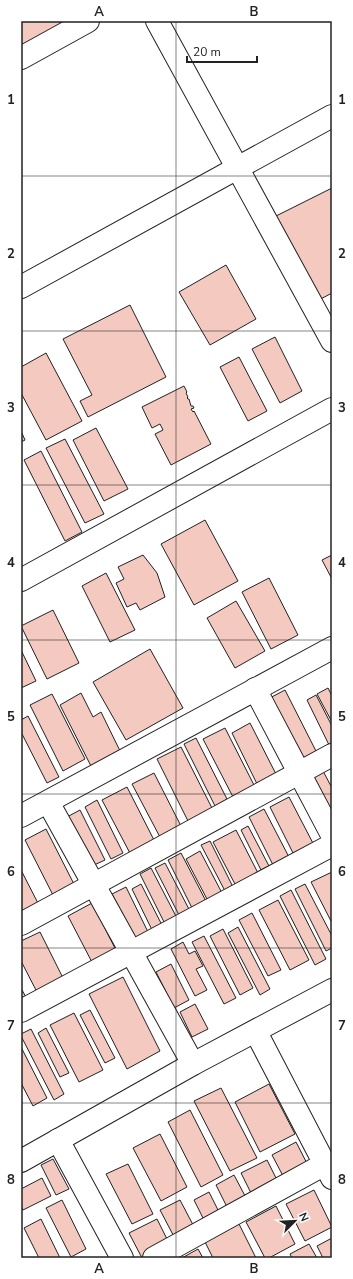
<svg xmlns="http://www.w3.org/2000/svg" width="353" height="1279" viewBox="0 0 353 1279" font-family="'Nunito Sans',sans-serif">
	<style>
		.building { fill: #f3c9c0; stroke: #222 }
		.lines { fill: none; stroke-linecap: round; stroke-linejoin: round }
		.minor-casing { stroke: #222; stroke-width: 24 }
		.minor { stroke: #fff; stroke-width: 22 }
		.grid { fill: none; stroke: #222; stroke-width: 1; stroke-opacity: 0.55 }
		.neatline { fill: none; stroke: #222; stroke-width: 1.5 }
		.grid-label { font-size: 13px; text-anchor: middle; font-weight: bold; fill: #222 }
	</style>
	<rect width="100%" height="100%" fill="#fff"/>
	<g class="building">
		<path d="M 21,21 L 60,21 L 62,26 L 21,48 Z"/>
		<path d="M 332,188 L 332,293 L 315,302 L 272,218 Z"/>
		<path d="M 226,265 L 256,319 L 210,345 L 179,292 Z"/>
		<path d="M 130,305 L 166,377 L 88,417 L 80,401 L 92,395 L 63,339 Z"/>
		<path d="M 275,337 L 302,391 L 280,403 L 252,349 Z"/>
		<path d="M 46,353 L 82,421 L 46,440 L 21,393 L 21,367 Z"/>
		<path d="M 239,357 L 267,411 L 248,421 L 220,367 Z"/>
		<path d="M 184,386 L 187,392 L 186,393 L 188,397 L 187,398 L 188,399 L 189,399 L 191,406 L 193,406 L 194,408 L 191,409 L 193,412 L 194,411 L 211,444 L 171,465 L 155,434 L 163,430 L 160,424 L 152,428 L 142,407 Z"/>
		<path d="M 96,428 L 128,489 L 104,501 L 73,440 Z"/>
		<path d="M 21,431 L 25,440 L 21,442 Z"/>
		<path d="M 65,439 L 104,514 L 85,523 L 46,448 Z"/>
		<path d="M 41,451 L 82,532 L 65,541 L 24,460 Z"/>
		<path d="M 205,520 L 238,581 L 194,605 L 161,544 Z"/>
		<path d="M 143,555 L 157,573 L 165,597 L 140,610 L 136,603 L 127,607 L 116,583 L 124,579 L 118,567 Z"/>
		<path d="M 332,555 L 332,579 L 322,560 Z"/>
		<path d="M 106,573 L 135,630 L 110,642 L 82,586 Z"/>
		<path d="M 269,578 L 298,635 L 271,649 L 242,592 Z"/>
		<path d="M 236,601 L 265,651 L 235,668 L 207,618 Z"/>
		<path d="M 53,610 L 79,663 L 47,679 L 21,626 Z"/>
		<path d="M 150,649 L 183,708 L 126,740 L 93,682 Z"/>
		<path d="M 21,650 L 36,681 L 21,688 Z"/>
		<path d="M 328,688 L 332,696 L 332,722 L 317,694 Z"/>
		<path d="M 285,690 L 318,755 L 299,764 L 266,700 Z"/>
		<path d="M 81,693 L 93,717 L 101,712 L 122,755 L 93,770 L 60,705 Z"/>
		<path d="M 52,694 L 85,759 L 63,771 L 30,705 Z"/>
		<path d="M 316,695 L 332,726 L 331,749 L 307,700 Z"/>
		<path d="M 28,716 L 59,777 L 47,783 L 21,732 L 21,720 Z"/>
		<path d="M 250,723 L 278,778 L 259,788 L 232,733 Z"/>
		<path d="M 225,728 L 255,787 L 233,797 L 203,739 Z"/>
		<path d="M 196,738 L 227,799 L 215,806 L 184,744 Z"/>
		<path d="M 181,747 L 213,810 L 189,823 L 157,759 Z"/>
		<path d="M 323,771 L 332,788 L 332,839 L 303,781 Z"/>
		<path d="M 154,773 L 182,828 L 161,839 L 132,784 Z"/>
		<path d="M 127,787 L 156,844 L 132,857 L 102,800 Z"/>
		<path d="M 289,797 L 316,849 L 296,859 L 270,807 Z"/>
		<path d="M 97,800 L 123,853 L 111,859 L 85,807 Z"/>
		<path d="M 264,809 L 290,859 L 274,867 L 249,817 Z"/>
		<path d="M 80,810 L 105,860 L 92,866 L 67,817 Z"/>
		<path d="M 248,826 L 269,866 L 261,870 L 241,830 Z"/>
		<path d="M 46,829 L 77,890 L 56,901 L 25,840 Z"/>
		<path d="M 236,830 L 259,875 L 236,886 L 213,842 Z"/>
		<path d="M 210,841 L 233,887 L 225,891 L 201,845 Z"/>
		<path d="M 200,851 L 222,893 L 208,901 L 186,859 Z"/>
		<path d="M 181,853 L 209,907 L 195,914 L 168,860 Z"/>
		<path d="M 165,863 L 191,913 L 181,919 L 155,868 Z"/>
		<path d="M 151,868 L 179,922 L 167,928 L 140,874 Z"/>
		<path d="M 21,870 L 41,909 L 21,914 Z"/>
		<path d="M 332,872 L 332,923 L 311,882 Z"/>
		<path d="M 141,884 L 164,929 L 154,934 L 132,889 Z"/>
		<path d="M 305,884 L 332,936 L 332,948 L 326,951 L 295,889 Z"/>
		<path d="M 126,887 L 149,934 L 137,941 L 112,894 Z"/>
		<path d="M 291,890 L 326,959 L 315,965 L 280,896 Z"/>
		<path d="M 278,900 L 309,960 L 290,970 L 259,910 Z"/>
		<path d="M 92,903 L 119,956 L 95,968 L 68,916 Z"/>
		<path d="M 252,913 L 281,970 L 268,976 L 239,920 Z"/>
		<path d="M 238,927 L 270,989 L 260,995 L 228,933 Z"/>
		<path d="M 223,929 L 253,988 L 240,995 L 210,936 Z"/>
		<path d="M 40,932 L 64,980 L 38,994 L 21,961 L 21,941 Z"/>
		<path d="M 204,936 L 236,998 L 224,1004 L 192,942 Z"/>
		<path d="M 183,942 L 189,954 L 195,951 L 203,966 L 196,969 L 207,990 L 195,996 L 171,949 Z"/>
		<path d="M 171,964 L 189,1000 L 174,1008 L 156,972 Z"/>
		<path d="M 123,977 L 160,1051 L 127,1069 L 89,994 Z"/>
		<path d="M 21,988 L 28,1001 L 21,1004 Z"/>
		<path d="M 195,1004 L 208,1029 L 192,1037 L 180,1012 Z"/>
		<path d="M 90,1010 L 115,1058 L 105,1063 L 80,1015 Z"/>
		<path d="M 74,1013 L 103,1070 L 79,1082 L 50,1025 Z"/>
		<path d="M 46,1028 L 69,1073 L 60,1077 L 38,1033 Z"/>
		<path d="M 31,1029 L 64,1094 L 54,1100 L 21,1036 L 21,1034 Z"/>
		<path d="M 21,1047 L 47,1098 L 33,1106 L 21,1083 Z"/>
		<path d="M 269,1084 L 295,1134 L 260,1152 L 235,1102 Z"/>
		<path d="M 221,1088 L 257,1158 L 230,1171 L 194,1101 Z"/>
		<path d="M 190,1110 L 223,1175 L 201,1187 L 168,1122 Z"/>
		<path d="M 160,1134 L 187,1187 L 161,1201 L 133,1148 Z"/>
		<path d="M 296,1142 L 316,1181 L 292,1193 L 272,1155 Z"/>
		<path d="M 53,1159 L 69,1189 L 56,1195 L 41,1165 Z"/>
		<path d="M 267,1160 L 284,1194 L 258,1207 L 241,1173 Z"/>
		<path d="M 128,1164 L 153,1214 L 132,1224 L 106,1174 Z"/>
		<path d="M 234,1175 L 252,1209 L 233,1219 L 216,1185 Z"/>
		<path d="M 42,1178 L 51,1196 L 23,1210 L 21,1206 L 21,1189 Z"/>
		<path d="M 314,1190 L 332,1227 L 305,1241 L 286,1204 Z"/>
		<path d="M 209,1192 L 224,1222 L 209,1230 L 194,1200 Z"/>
		<path d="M 62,1200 L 86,1249 L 71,1257 L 46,1208 Z"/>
		<path d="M 180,1200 L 201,1240 L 181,1250 L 160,1210 Z"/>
		<path d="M 276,1206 L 295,1244 L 269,1258 L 265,1258 L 246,1222 Z"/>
		<path d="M 41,1219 L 60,1258 L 39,1258 L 24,1228 Z"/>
		<path d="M 157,1219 L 175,1255 L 169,1258 L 142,1258 L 129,1233 Z"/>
		<path d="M 239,1224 L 256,1258 L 213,1258 L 205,1242 Z"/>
		<path d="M 332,1238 L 332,1258 L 323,1258 L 317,1246 Z"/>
		<path d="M 309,1244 L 317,1258 L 292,1258 L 290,1254 Z"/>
		<path d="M 198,1249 L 203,1258 L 182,1258 Z"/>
	</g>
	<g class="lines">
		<defs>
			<g id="minor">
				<path d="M 157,21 L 332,341"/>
				<path d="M 21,58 L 88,21"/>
				<path d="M 21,287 L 332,116"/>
				<path d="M 21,580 L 332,409"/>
				<path d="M 255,689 L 332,835"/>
				<path d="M 48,802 L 193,1064"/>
				<path d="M 21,816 L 332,648"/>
				<path d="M 21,924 L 332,755"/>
				<path d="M 21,1011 L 332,845"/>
				<path d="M 256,1032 L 332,1178"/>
				<path d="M 58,1140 L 122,1258"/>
				<path d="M 21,1161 L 193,1064 L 332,990"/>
				<path d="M 154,1258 L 325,1164"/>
			</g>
		</defs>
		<use href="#minor" class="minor-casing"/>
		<use href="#minor" class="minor"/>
	</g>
	<path class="grid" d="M 176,21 L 176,1258M 21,176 L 332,176M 21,331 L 332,331M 21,485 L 332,485M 21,640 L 332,640M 21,794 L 332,794M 21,948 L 332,948M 21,1103 L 332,1103"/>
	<rect width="353" height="1279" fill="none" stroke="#ffffff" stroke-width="44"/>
	<g transform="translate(295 1221) rotate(66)" stroke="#ffffff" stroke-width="3" paint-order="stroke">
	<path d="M0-3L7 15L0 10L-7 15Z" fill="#222222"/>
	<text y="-6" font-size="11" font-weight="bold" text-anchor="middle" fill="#222222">N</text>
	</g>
	<path d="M187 56v6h70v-6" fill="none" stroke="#222222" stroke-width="2"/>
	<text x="193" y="56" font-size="12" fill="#222222" stroke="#ffffff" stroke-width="3" paint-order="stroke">20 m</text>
	<rect x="22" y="22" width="309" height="1235" class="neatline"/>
	<g class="grid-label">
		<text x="99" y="16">A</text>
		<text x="254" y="16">B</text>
		<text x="11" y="104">1</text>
		<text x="342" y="104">1</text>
		<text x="11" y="258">2</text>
		<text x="342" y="258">2</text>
		<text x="11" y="412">3</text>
		<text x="342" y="412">3</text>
		<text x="11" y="567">4</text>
		<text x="342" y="567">4</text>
		<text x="11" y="721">5</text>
		<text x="342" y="721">5</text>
		<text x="11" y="876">6</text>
		<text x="342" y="876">6</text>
		<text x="11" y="1030">7</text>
		<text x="342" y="1030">7</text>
		<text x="11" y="1184">8</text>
		<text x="342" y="1184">8</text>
		<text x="99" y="1273">A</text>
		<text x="254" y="1273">B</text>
	</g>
</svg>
